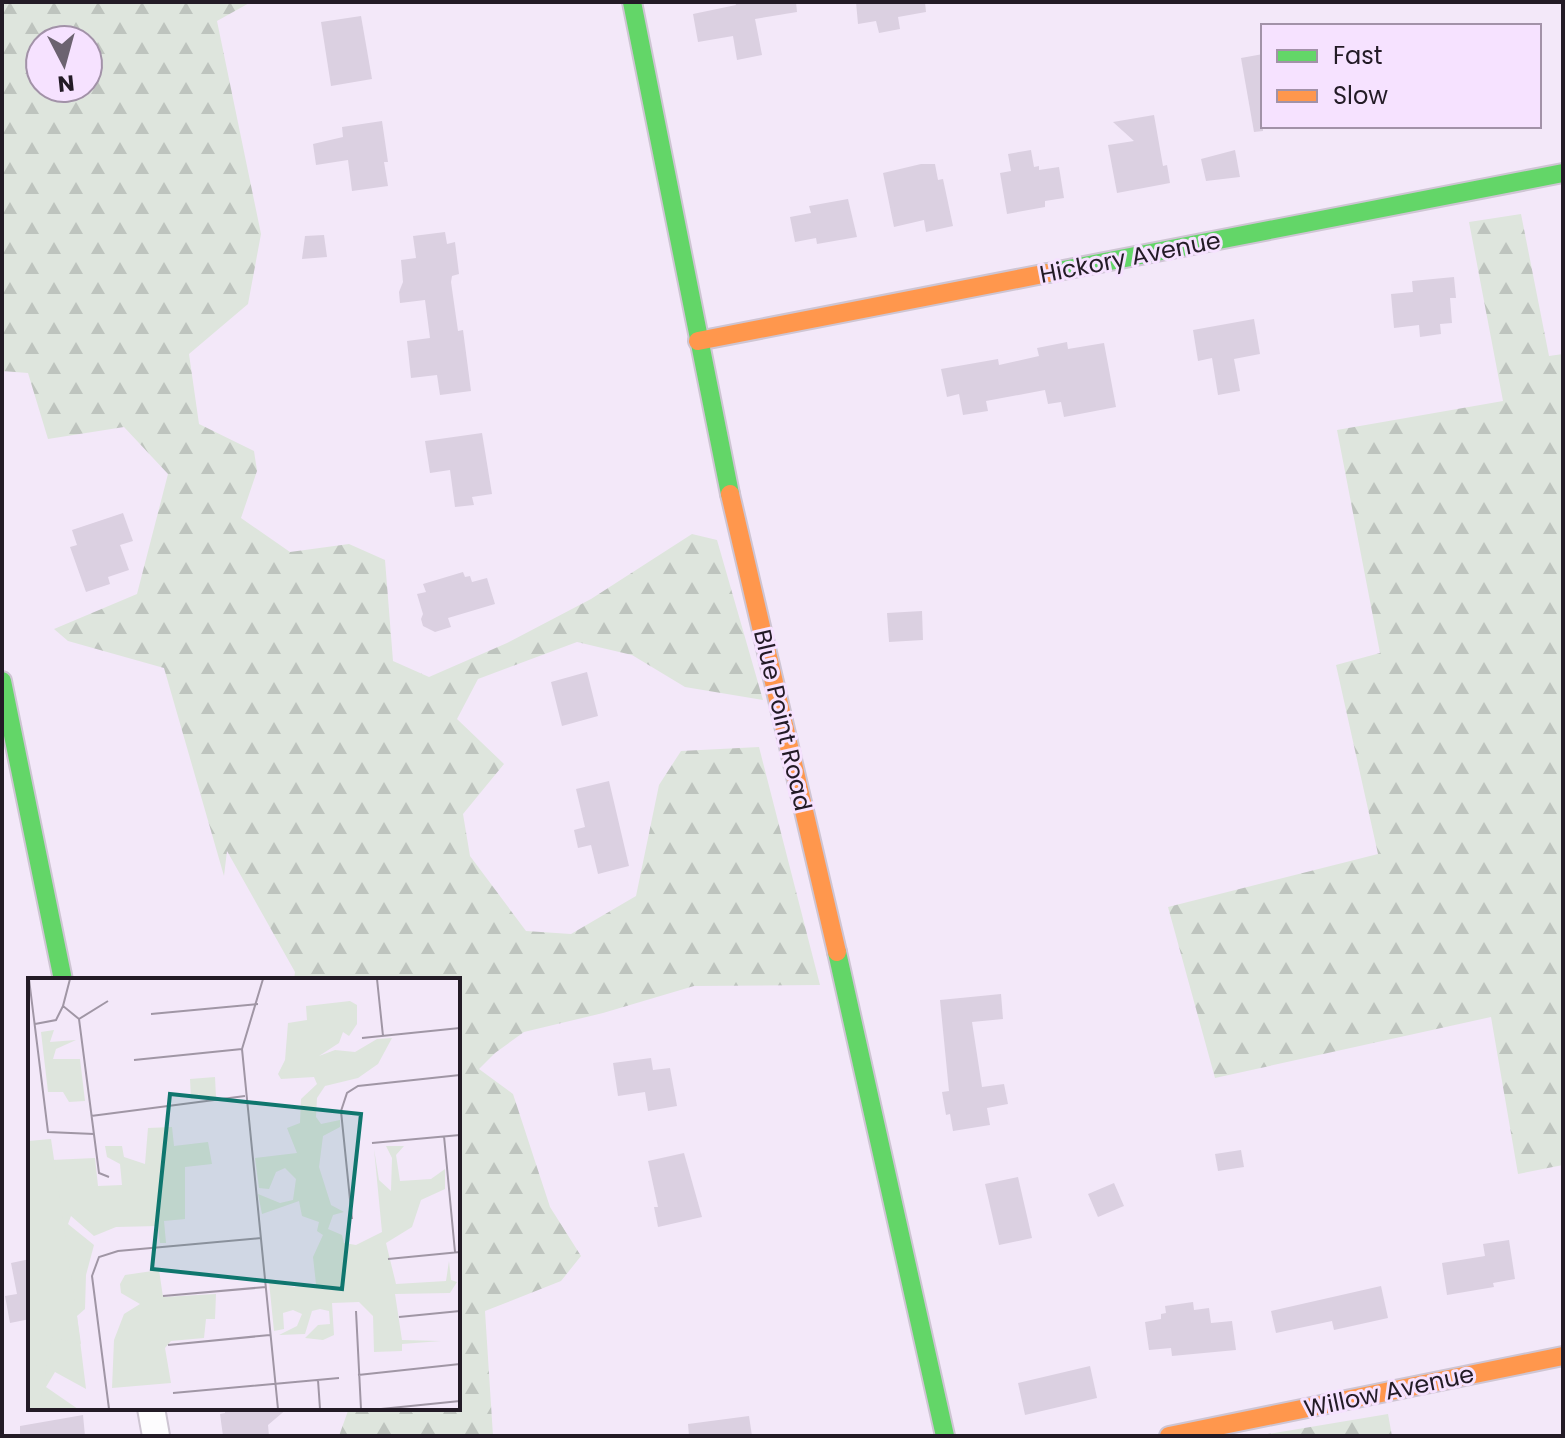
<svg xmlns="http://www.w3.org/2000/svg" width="1565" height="1438" viewBox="0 0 1565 1438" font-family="Poppins,sans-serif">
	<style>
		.forest { fill: url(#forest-firs); fill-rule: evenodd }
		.building { fill: #dbd0e1 }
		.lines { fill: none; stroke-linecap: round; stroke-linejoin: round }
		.street-casing { stroke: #cec5d3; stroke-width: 30 }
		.fast-casing { stroke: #cec5d3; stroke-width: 22 }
		.slow-casing { stroke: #cec5d3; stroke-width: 22 }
		.street { stroke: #fdfcfe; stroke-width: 26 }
		.fast { stroke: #63d668; stroke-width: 18 }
		.slow { stroke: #ff974d; stroke-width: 18 }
		.labels { text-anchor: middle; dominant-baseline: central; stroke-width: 6; stroke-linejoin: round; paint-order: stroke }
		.street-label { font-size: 24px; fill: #231b26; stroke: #f6e2ff }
		.inset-road { fill: none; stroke: #a096a5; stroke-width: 2 }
		.view { fill: #0f766e; fill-opacity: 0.15; stroke: #0f766e; stroke-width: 4 }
		.inset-edge { fill: none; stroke: #231b26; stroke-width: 4 }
	</style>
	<defs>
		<pattern id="forest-firs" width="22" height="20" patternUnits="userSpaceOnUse" patternTransform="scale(2)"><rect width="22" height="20" fill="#dee5dd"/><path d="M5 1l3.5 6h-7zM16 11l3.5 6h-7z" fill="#bec4be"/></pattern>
	</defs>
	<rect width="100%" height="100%" fill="#f3e8f9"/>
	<g class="forest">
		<path d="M 2,2 L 251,2 L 217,21 L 261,234 L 248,304 L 189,354 L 199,424 L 254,451 L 257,471 L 241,518 L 290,552 L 349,544 L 385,560 L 393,661 L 429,677 L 507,643 L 591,599 L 692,534 L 717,540 L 763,700 L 685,687 L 632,655 L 577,642 L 478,679 L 457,719 L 504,764 L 463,814 L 470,856 L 526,931 L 571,934 L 636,896 L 659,785 L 681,751 L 759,747 L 820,985 L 694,986 L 603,1013 L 524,1032 L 495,1053 L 479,1069 L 513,1094 L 550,1207 L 581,1256 L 561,1281 L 485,1311 L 493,1436 L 339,1436 L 349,1408 L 458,1408 L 458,980 L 294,980 L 295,972 L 227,851 L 224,876 L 164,668 L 68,641 L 54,629 L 137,594 L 168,474 L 124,427 L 48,439 L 28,373 L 2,371 ZM 40,40 L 88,40 L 88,88 L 40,88 Z"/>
		<path d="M 1521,214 L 1549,356 L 1563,354 L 1563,1165 L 1518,1174 L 1491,1017 L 1215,1078 L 1168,907 L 1378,854 L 1336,665 L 1380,653 L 1337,430 L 1503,401 L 1469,222 Z"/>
		<path d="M 1388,1414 L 1392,1436 L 1256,1436 Z"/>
	</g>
	<g class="building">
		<path d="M 735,2 L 796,2 L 797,12 L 755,19 L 762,55 L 737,60 L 733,36 L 698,42 L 693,14 L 736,5 Z"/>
		<path d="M 856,2 L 925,2 L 926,12 L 898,17 L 900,29 L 879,33 L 876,21 L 858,24 Z"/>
		<path d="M 361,16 L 372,79 L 331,86 L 321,22 Z"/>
		<path d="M 1263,54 L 1263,131 L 1254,132 L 1241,58 Z"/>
		<path d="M 1154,115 L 1163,166 L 1167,165 L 1170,183 L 1117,193 L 1108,145 L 1134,141 L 1113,122 Z"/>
		<path d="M 382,121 L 388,162 L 384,162 L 388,186 L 352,191 L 348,160 L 316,165 L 313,144 L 343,137 L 342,127 Z"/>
		<path d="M 1031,150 L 1034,167 L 1039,166 L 1039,170 L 1059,167 L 1064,198 L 1045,201 L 1045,207 L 1007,214 L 1000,173 L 1011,171 L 1008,154 Z"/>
		<path d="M 1235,150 L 1240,177 L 1206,181 L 1201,159 Z"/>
		<path d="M 921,164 L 935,164 L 938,180 L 943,179 L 953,226 L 926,232 L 924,220 L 894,227 L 883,173 Z"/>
		<path d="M 848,199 L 857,237 L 817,244 L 816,238 L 795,242 L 790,217 L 811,213 L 809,206 Z"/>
		<path d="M 445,232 L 447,244 L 455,242 L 459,274 L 452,276 L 451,282 L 458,331 L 463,330 L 471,391 L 440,395 L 437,375 L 411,378 L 407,341 L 430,338 L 425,300 L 400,303 L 399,292 L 403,282 L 401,260 L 416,258 L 413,236 Z"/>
		<path d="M 324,235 L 327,257 L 302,259 L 305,236 Z"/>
		<path d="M 1454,277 L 1456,298 L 1450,298 L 1452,323 L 1440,324 L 1441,334 L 1420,337 L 1419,325 L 1394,328 L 1391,294 L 1413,292 L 1412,281 Z"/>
		<path d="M 1254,319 L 1260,354 L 1234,359 L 1240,391 L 1218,395 L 1212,358 L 1198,361 L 1193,330 Z"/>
		<path d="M 1067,342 L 1068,349 L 1104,343 L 1116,407 L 1064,417 L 1061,402 L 1048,404 L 1045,390 L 986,401 L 988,411 L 963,415 L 959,394 L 947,397 L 941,369 L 998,359 L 999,365 L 1039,356 L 1037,348 Z"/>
		<path d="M 482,433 L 492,494 L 472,497 L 474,505 L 455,507 L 450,470 L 430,473 L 425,441 Z"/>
		<path d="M 123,513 L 133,541 L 120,545 L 129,570 L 108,577 L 110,584 L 86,592 L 70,547 L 77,545 L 72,530 Z"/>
		<path d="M 463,572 L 465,577 L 470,576 L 472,582 L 487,578 L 495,604 L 448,618 L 451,627 L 435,632 L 423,626 L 421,619 L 423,614 L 417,594 L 426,592 L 423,584 Z"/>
		<path d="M 922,611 L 923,640 L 889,642 L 887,613 Z"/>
		<path d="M 587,672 L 598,716 L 562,726 L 551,682 Z"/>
		<path d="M 609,781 L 629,866 L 598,874 L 591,845 L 578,848 L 574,830 L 585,827 L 576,789 Z"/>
		<path d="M 1001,994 L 1003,1019 L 972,1022 L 982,1087 L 1004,1084 L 1008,1104 L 987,1108 L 990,1125 L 953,1131 L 950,1114 L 946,1115 L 942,1092 L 949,1091 L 940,1000 Z"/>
		<path d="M 651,1058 L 653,1070 L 670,1068 L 677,1106 L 648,1111 L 645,1092 L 618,1096 L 613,1063 Z"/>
		<path d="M 1241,1150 L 1244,1167 L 1218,1171 L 1215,1154 Z"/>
		<path d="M 684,1153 L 702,1217 L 658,1227 L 654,1207 L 658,1207 L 648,1161 Z"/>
		<path d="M 1018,1177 L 1032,1238 L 999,1245 L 985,1184 Z"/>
		<path d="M 1114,1183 L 1124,1206 L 1098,1217 L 1088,1194 Z"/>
		<path d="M 1509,1240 L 1515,1279 L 1493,1283 L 1494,1287 L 1447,1295 L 1442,1263 L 1485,1256 L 1483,1244 Z"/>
		<path d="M 30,1259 L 30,1319 L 10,1323 L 5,1296 L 17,1294 L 11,1263 Z"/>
		<path d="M 1381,1286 L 1388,1318 L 1334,1330 L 1332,1321 L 1276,1333 L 1271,1311 Z"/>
		<path d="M 1193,1302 L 1194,1310 L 1209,1308 L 1211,1323 L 1232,1321 L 1236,1350 L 1172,1356 L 1171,1348 L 1149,1350 L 1145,1322 L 1161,1319 L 1161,1314 L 1166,1313 L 1165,1306 Z"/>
		<path d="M 1090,1366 L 1097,1398 L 1025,1415 L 1018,1383 Z"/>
		<path d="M 225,1408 L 288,1408 L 268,1425 L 269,1436 L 223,1436 L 220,1414 L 225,1413 Z"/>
		<path d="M 83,1415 L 85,1436 L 20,1436 L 20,1426 Z"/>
		<path d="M 749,1416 L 752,1436 L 689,1436 L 688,1424 Z"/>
	</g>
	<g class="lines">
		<defs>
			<path id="street" d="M 151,1408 L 156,1436"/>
			<g id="fast">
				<path d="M 632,2 L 730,494"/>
				<path d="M 1048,273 L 1563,173"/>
				<path d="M 2,681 L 63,980"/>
				<path d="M 837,952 L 945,1436"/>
			</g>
			<g id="slow">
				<path d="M 698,341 L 1048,273"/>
				<path d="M 730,494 L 837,952"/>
				<path d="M 1169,1436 L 1563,1356"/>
			</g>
		</defs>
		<use href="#street" class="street-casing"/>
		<use href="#fast" class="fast-casing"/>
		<use href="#slow" class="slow-casing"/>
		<use href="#street" class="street"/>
		<use href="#fast" class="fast"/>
		<use href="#slow" class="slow"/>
	</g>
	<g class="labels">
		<g class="street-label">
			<text transform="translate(1130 257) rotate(-11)">Hickory Avenue</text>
			<text transform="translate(783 720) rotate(77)">Blue Point Road</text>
			<text transform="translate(1389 1391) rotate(-12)">Willow Avenue</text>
		</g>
	</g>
	<g transform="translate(28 978)">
		<rect width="432" height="432" fill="#f3e8f9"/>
		<path d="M 322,23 L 329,27 L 329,46 L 321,58 L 315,54 L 311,65 L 291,78 L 307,72 L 327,74 L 349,61 L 364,60 L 350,86 L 330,100 L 297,108 L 289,120 L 288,139 L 293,146 L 312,142 L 312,149 L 295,158 L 291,189 L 303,227 L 316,234 L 305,237 L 300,251 L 314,257 L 316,265 L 328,267 L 354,254 L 346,171 L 351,202 L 363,213 L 364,180 L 358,168 L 376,168 L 368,177 L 372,203 L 403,201 L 417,191 L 417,211 L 393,222 L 384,249 L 358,265 L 368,306 L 418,303 L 421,283 L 423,302 L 429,304 L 422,315 L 367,316 L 374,362 L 413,363 L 374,366 L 374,373 L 346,374 L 345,338 L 331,324 L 304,325 L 306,357 L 295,362 L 277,360 L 290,347 L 302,346 L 301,333 L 292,331 L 284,333 L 277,356 L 251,357 L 269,348 L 274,336 L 265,332 L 255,335 L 256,351 L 246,353 L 241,304 L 266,309 L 288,306 L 285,279 L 295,257 L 289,253 L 291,244 L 274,238 L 271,223 L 234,236 L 230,216 L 252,225 L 265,222 L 268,201 L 257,190 L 248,194 L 241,211 L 231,210 L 227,180 L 269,175 L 259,150 L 272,145 L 273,121 L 289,106 L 286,99 L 253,101 L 250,96 L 257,82 L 260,45 L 279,42 L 278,28 ZM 26,52 L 22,64 L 48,62 L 28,71 L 25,81 L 52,81 L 57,123 L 41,124 L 35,114 L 20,114 L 13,54 ZM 187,99 L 188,119 L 163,121 L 162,101 ZM 144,149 L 146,168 L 180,164 L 184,186 L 157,189 L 157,241 L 136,243 L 138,265 L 132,265 L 130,248 L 88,249 L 66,258 L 43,238 L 40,246 L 66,267 L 58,297 L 57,331 L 49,338 L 58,411 L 27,394 L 18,409 L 50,431 L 0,431 L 23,182 L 67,180 L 70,208 L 94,207 L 92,186 L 79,179 L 77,168 L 94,168 L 96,179 L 117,186 L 120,150 ZM 131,292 L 135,319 L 188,316 L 187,341 L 178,341 L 176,360 L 143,363 L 137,370 L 143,405 L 84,410 L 86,362 L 96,336 L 112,326 L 93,315 L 92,306 L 97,297 Z" fill="#dee5dd"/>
		<path d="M 23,161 L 53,366 L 24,359 L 11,431 L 0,431 L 0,163 Z" fill="#dee5dd"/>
		<path class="inset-road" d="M 1,1 L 20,154 L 66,156M 42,1 L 35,28 L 51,41 L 71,195 L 81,199M 235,1 L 214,71 L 250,431M 349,1 L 355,58M 123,36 L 230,26M 51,41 L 80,23M 7,46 L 28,42 L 35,28M 334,60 L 432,50M 106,82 L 214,71M 63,138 L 217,118M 416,158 L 427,274M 344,165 L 432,157M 324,241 L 313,133 L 319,115 L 330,108 L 432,97M 360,281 L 432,274M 135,318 L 238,309M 328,333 L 333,431M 371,339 L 432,333M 140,367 L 242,357M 330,397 L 432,386M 290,402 L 292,431M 145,415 L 311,400M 81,431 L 64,298 L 71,279 L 90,273 L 233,260M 353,431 L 432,423"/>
		<path class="view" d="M 142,116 L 333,136 L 314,311 L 124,291 Z"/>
		<rect width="432" height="432" class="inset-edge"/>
	</g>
	<rect width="1565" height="1438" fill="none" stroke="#231b26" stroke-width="8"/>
	<rect x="1261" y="24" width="280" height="104" fill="#f6e2ff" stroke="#a292a8" stroke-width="2"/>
	<rect x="1277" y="50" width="40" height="12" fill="#63d668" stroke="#a292a8" stroke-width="2"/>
	<text x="1333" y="64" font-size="24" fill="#231b26">Fast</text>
	<rect x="1277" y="90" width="40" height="12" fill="#ff974d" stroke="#a292a8" stroke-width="2"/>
	<text x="1333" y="104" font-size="24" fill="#231b26">Slow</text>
	<g transform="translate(64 64) rotate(174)"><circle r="38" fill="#f6e2ff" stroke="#a292a8" stroke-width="2"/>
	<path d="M0-6L14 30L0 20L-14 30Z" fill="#6c6370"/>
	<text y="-12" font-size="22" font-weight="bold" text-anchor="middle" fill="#231b26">N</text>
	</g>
</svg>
